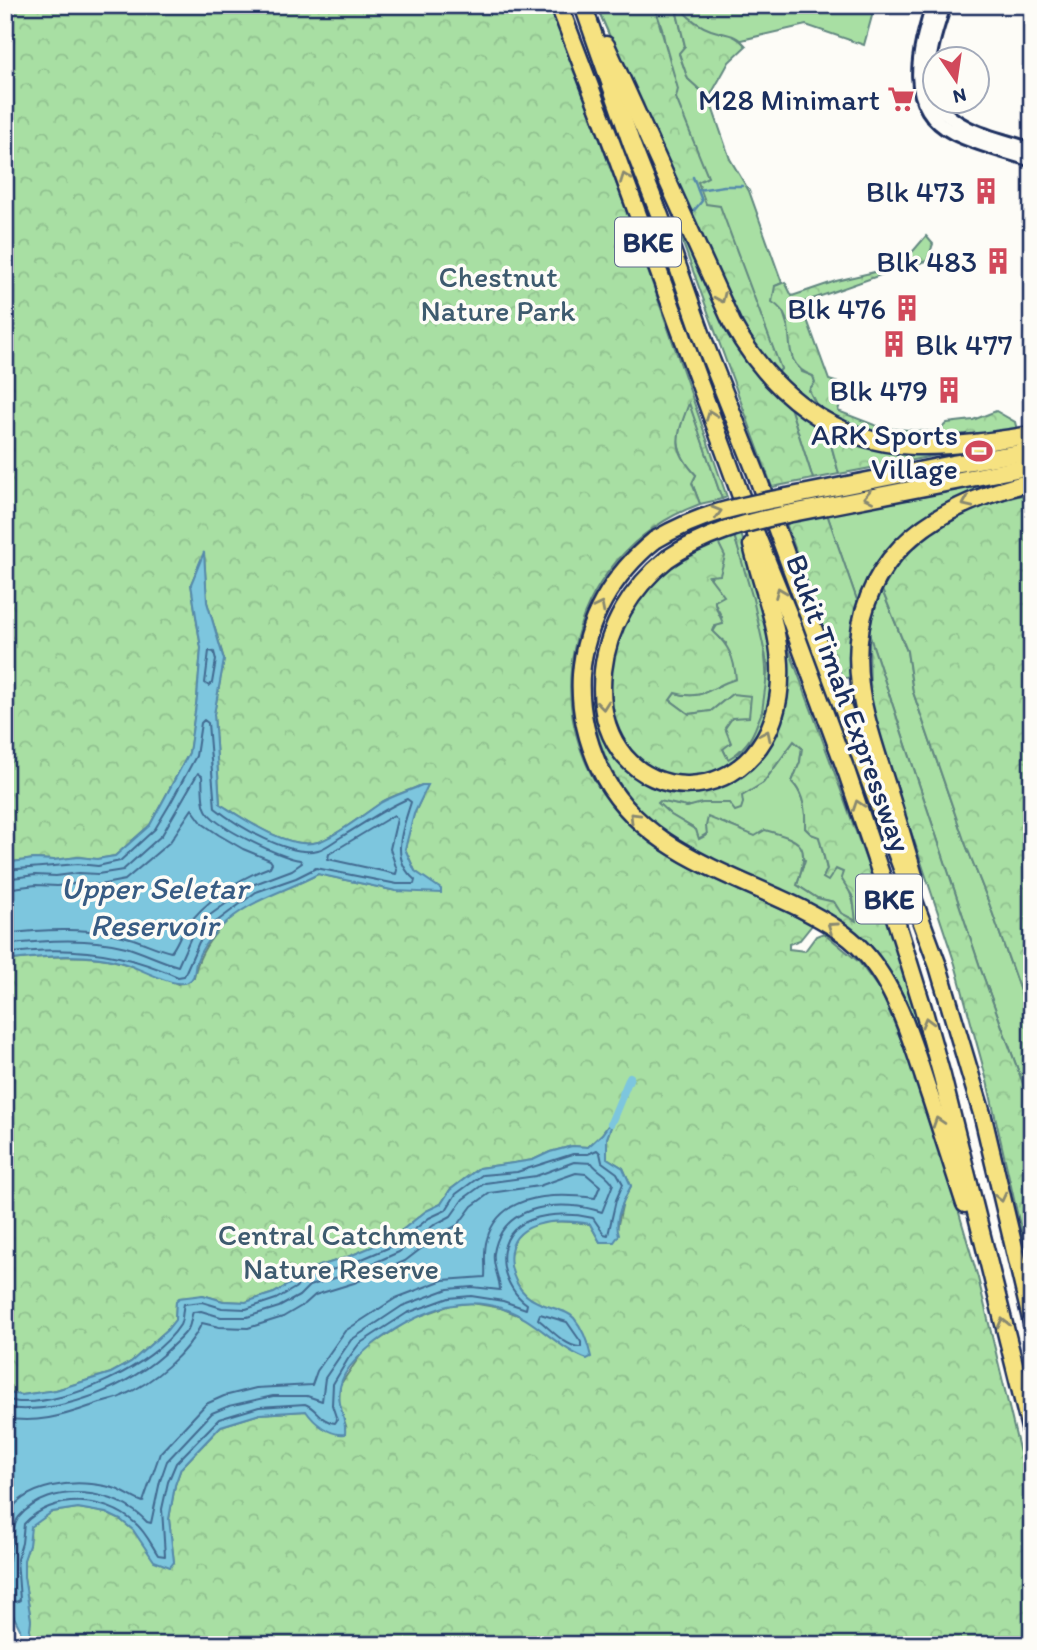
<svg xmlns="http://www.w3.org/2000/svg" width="1037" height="1650" viewBox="0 0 1037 1650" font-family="Itim,sans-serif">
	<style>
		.green { fill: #a8dfa3; stroke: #628780; stroke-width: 2 }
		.forest { fill: url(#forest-crowns); stroke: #628780; stroke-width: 2; fill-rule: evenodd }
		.water { fill: #7dc6de; stroke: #568aab; stroke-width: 2 }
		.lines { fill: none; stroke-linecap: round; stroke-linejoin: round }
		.shore { stroke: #426b91; stroke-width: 2 }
		.stream { stroke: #568aab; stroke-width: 2.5 }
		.canal { stroke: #7dc6de; stroke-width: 8 }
		.secondary-casing { stroke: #1b2f5e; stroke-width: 18 }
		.highway-casing { stroke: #1b2f5e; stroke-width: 21 }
		.secondary { stroke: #fdfcf7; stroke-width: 12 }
		.highway { stroke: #f6e281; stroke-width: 16 }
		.highway-bridge-casing { stroke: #1b2f5e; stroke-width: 21; stroke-linecap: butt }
		.highway-bridge { stroke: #f6e281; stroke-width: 16 }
		.oneway { stroke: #888870 }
		.labels { text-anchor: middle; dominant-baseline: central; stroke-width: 7; stroke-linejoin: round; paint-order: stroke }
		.shield { fill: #fdfcf7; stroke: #5f6c8c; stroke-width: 2 }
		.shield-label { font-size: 28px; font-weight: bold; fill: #1b2f5e }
		.poi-label { font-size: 30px; fill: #1b2f5e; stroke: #fdfcf7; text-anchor: end }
		.park-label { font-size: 30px; fill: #3e5b6f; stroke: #fdfcf7 }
		.street-label { font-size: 30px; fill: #1b2f5e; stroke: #fdfcf7 }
		.water-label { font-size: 32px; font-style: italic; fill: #385c84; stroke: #fdfcf7 }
	</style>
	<defs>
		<pattern id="forest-crowns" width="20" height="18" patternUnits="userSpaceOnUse" patternTransform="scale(1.75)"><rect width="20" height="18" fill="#a8dfa3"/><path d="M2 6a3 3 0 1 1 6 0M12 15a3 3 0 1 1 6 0" fill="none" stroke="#90c08f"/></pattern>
	</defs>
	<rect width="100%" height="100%" fill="#fdfcf7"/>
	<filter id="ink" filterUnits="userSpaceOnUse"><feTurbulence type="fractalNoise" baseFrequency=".0143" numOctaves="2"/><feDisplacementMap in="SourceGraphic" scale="14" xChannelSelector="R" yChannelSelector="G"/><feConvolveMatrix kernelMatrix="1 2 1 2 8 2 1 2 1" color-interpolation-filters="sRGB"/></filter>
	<g filter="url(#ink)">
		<g class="green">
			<path d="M 596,5 L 702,179 L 707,176 L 675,98 L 662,28 L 654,5 L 675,5 L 685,46 L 679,54 L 688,79 L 709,98 L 730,159 L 749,191 L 782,283 L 775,286 L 802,372 L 813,376 L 815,382 L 809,390 L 816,404 L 815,408 L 776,375 L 781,369 L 761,320 L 716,276 Z"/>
			<path d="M 677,5 L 875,5 L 864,45 L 806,25 L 694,51 Z"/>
			<path d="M 788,401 L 826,426 L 839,474 L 813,479 Z"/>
			<path d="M 689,402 L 722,499 L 700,504 L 692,483 L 696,475 C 670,447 677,435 689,402 Z"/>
			<path d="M 1022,474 L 1022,477 C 945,500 889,522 858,603 L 827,514 Z"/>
			<path d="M 734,535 C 753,598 799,714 728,760 L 723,749 L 725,728 L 732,718 L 732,694 L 711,711 L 689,714 L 670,700 L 675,693 C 694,698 705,695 720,683 L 726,643 L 713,632 L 722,617 C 705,591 711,569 717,540 Z"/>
			<path d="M 882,590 L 907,651 L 913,692 L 964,840 L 989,903 L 1032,1025 L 1032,1108 L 981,970 L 869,634 L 874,608 Z"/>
			<path d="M 794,741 L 802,748 L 800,762 L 792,782 C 804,794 806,811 805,828 L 811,834 L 819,836 L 827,870 L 823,878 L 836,869 L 843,872 C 848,890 856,903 856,921 L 840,913 L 834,902 L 817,898 L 797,885 L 805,860 L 724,823 L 698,839 L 696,830 L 671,815 L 657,803 L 660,801 L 687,807 L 702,802 L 729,803 L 763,783 Z"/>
		</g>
		<g class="forest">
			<path d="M 5,5 L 550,5 L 639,245 L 727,497 L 722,499 L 689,403 C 677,436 670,447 696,475 L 692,483 L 700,504 C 560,555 524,734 638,833 C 688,876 756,893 812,925 L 800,940 L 789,944 L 789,949 L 805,951 L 816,936 L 824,933 L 859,962 L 881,992 L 906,1051 L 955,1199 L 978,1278 L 1032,1503 L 1032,1645 L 28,1645 L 31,1620 L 24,1577 L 24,1559 L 29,1545 L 30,1527 L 52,1512 L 78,1508 L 106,1513 L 121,1520 L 133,1530 L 143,1543 L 174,1562 L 169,1519 L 175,1485 L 181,1468 L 221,1426 L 260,1414 L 306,1411 L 346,1426 L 339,1404 L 340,1385 L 364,1350 L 411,1319 L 451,1305 L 472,1303 L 501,1308 L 527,1319 L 565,1312 C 551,1309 537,1305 526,1295 C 509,1279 502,1247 522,1232 C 537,1218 572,1221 590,1224 L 600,1242 L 617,1229 L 623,1201 L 631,1186 L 623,1168 L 607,1158 L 607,1138 L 612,1124 L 610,1123 L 602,1134 L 588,1147 L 572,1146 L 550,1152 L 533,1160 L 479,1168 L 450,1190 L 441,1204 L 426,1211 L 391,1239 L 345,1258 L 300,1272 L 291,1283 L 274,1293 L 246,1302 L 223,1301 L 203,1295 L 176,1302 L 175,1320 L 167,1330 L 131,1362 L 111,1373 L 56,1390 L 22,1395 L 5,1393 L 5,961 C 35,957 69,955 99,958 C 124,961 155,974 178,984 L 194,977 C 200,943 231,911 263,897 C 282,889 300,884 318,874 L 396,891 L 415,871 L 405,849 L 407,838 L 414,814 L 427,786 L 422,785 C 409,791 394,795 382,802 C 367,812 329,842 313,843 C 283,847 244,819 220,804 L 214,714 L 224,659 L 207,602 L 204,554 L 191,584 L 201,648 L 197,698 L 189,753 L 150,825 L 115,856 L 97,859 L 78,857 L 54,860 L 34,859 L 5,863 Z"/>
			<path d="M 596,5 L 654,5 L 678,89 L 676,98 L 708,177 L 698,182 L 706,204 L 720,206 L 781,369 L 776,375 L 751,345 L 716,276 Z"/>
			<path d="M 683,11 C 691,20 700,26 711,30 C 726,35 735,33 746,46 L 729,62 L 709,98 L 688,79 L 679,53 L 685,46 L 677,13 Z"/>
			<path d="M 675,206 L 725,314 L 788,401 L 813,479 L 772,487 L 670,208 Z"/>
			<path d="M 926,236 L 933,244 L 927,261 L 889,272 L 801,303 L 829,380 L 845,385 L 838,411 L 882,428 L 937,432 L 947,423 L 973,420 L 996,411 L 1015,422 L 1017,430 C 966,437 909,448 860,430 C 844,424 830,415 815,408 L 816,404 L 809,390 L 815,382 L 813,376 C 772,361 805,322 772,302 L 775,286 L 785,282 L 792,296 L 836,281 L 883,270 L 909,256 Z"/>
			<path d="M 826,426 L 970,449 L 839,474 Z"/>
			<path d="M 1032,493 L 1032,1025 L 989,903 L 964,840 L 913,692 L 907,651 L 882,590 C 889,580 895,568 903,558 C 936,519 983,503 1032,493 Z"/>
			<path d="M 827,514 L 858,603 L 851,645 L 851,677 L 842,679 L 786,523 Z"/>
			<path d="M 741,533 C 757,591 793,691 754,745 C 750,750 743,755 738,760 C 729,769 704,780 690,778 C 681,778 672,778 663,775 C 656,773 629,754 625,748 C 613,730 611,707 611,686 C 611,614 655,571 717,540 L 725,556 L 720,575 L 709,576 L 724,596 L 715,601 C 714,608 721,616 723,624 L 715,626 L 713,631 C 729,646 734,657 736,679 C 711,686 704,701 675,693 L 670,700 L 689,714 L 711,711 L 732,694 L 751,696 L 749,717 L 732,718 L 725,728 L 731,743 L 723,749 L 728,759 L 738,753 L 749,742 L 755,729 L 762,712 L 768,667 L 753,599 L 734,535 Z"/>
			<path d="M 778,620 C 836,776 895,931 940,1091 L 937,1092 C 912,1015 902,960 830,914 C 724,860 611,841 591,704 L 594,703 C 597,726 604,750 621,766 C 665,807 738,800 769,747 C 788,714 779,657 778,620 ZM 794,741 L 802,748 L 800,762 L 792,782 C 804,794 806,811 805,828 L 811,834 L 819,837 L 827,869 L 823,878 L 828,881 L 836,869 L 843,872 L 841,878 L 853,897 L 856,921 L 841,913 L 834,902 L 817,898 L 797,885 C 810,844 804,841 765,830 L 755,836 L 708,817 L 706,826 L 707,835 L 699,839 L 696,830 L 671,815 L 658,803 L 660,801 L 687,807 L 702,803 L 729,803 L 735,811 L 741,809 L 743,803 L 742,796 L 763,783 Z"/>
			<path d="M 869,634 L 981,970 L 1032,1108 L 1032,1278 L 987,1081 L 955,964 L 876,726 L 870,703 Z"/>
		</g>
		<g class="water">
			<path d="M 204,552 L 207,602 L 224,660 L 214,714 L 220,804 C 244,819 284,847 313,843 C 329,842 367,812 382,802 C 395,795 409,791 422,785 L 428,785 L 414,814 L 405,849 L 415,871 L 441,889 L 441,893 L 396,891 L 318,874 C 283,893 251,898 220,928 C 210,937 200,950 196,963 C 194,970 196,978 188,982 C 176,989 137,967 123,963 C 90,952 39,956 5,961 L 5,863 L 34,859 L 54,860 L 78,857 L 97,859 L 115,856 L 150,825 L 189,753 L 197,698 L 201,648 L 191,584 Z"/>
			<path d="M 610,1123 L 612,1124 L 607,1138 L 607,1158 L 623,1168 L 631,1186 C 624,1199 613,1220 619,1235 L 614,1242 L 600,1242 L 590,1224 C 558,1218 504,1219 511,1266 C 513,1276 518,1288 526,1295 C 540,1308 564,1307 574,1318 C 584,1330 588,1343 591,1357 L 587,1359 C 555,1347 534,1317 501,1308 C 485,1303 469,1302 453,1305 C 420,1310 346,1352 340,1387 C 336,1404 347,1418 345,1434 C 330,1436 314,1423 306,1411 L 260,1414 L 221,1426 L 181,1468 L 175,1485 L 169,1519 L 174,1562 L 170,1567 L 154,1561 L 133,1530 L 121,1520 L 106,1513 L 78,1508 L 52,1512 L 31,1527 L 29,1545 L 24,1560 L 24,1577 L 31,1620 L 28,1645 L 21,1645 L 20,1629 L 5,1599 L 5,1393 L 22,1395 L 56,1390 L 111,1373 L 131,1362 L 167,1330 L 175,1320 L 176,1301 L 179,1298 L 203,1295 L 223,1301 L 246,1302 L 274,1293 L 291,1283 L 300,1272 L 345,1258 L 391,1239 L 426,1211 L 441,1204 L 450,1190 L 479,1168 L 533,1160 L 550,1152 L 572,1146 L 588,1147 L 602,1134 Z"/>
		</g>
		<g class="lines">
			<g class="shore">
				<path d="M 209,651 L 214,652 L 216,660 L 212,683 L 209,686 L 205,683 Z"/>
				<path d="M 394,815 L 397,819 L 390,849 L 397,870 L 396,874 L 328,859 L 329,854 Z"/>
				<path d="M 5,870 L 78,864 L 98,866 L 120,861 L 155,829 L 170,804 L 196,756 L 201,723 L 204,720 L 208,723 L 215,808 C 236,825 290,858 318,850 C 326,848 334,841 341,837 C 363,824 384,809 407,799 L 411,802 C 403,829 389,858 415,880 L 414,884 L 397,884 L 316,868 L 296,878 L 256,892 L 216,922 L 199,942 L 184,976 L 178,977 C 122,951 66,945 5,954"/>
				<path d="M 5,879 L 35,875 L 56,876 L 79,873 L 98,874 L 123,870 L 162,835 L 198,773 L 202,776 C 203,787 201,804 208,813 C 220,829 280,857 300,860 L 302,863 L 292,870 L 252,885 L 210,915 L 191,937 L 178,966 C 160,961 143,952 126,947 C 89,937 43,940 5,945"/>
				<path d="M 5,889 L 36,885 L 57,886 L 79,883 L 99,885 L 125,880 L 170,842 L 192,809 L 203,824 L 219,835 L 243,849 L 270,860 L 272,863 L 270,867 C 237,879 207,900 185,928 C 179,936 177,945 171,952 C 157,949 144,942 130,938 C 94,927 42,929 5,934"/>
				<path d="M 540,1314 L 567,1322 L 581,1342 L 581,1347 C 567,1348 549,1328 538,1319 Z"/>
				<path d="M 5,1399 C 11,1400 16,1402 21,1402 C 69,1404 154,1366 180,1325 C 183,1319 182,1311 184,1304 L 202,1302 L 222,1308 L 246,1309 L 276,1299 L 295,1288 L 305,1278 L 348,1265 L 395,1245 L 429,1218 L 446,1210 L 456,1194 L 482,1175 L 517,1172 L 573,1154 L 588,1154 L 597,1150 L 600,1153 L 602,1162 L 617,1173 L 623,1184 L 616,1200 L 608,1235 L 604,1234 L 593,1218 C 554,1209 496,1215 504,1268 C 507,1282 515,1296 527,1304 L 526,1309 L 503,1301 L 471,1296 L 449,1298 L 407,1313 L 359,1344 L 348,1359 L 333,1384 L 332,1405 L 337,1420 L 335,1423 C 319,1421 317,1408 305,1404 L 259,1407 L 219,1419 L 176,1463 L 168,1482 L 162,1509 L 165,1556 L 158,1555 C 151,1544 145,1531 135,1523 C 105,1496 52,1493 24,1524 L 22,1543 L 17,1559 L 20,1600 L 16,1602 L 5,1598"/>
				<path d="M 5,1408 C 62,1415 131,1387 171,1347 C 177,1341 185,1335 189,1327 C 191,1322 191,1316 193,1312 L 201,1311 L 221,1317 L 247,1317 L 279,1307 L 299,1296 L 309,1286 L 351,1273 L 399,1252 L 434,1225 L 451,1216 L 463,1199 L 485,1183 L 536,1176 L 574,1162 L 592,1163 C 597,1171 609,1175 613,1184 L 602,1212 C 564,1199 502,1202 494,1253 C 492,1266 500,1278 500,1290 L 472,1287 L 448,1289 L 402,1306 L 351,1340 L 325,1378 L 322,1401 L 307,1396 L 273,1396 L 229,1406 L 212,1413 L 167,1461 L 160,1481 L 151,1523 L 147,1522 C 117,1489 51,1480 19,1517 C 11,1526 7,1573 9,1586 L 5,1589"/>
				<path d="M 5,1418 C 35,1424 63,1416 91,1406 C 101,1402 113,1401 122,1396 C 154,1382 187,1354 202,1323 L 219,1327 L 248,1328 L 283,1317 L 305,1304 L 315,1295 L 354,1283 L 405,1261 L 440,1234 L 458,1225 L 472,1206 L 490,1193 L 539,1186 L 576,1173 L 586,1174 L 600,1186 L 595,1198 C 557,1193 500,1192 487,1239 C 483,1252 486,1264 485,1277 L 443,1280 L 396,1298 L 345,1331 L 317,1371 L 312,1385 L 256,1388 L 224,1396 L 206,1404 L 160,1453 L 143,1502 C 133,1499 124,1491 113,1488 C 79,1478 21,1482 5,1520"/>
			</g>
			<g class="stream">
				<path d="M 698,190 L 724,186 L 742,186"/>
				<path d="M 692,213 L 702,201 L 693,177"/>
			</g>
			<path class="canal" d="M 611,1123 L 630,1077"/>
			<defs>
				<g id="secondary">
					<path d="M 933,5 C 920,49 902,106 954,133 C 978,145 1006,151 1032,160"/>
					<path d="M 936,100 C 921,69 934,36 944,5"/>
					<path d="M 936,102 C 957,133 998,138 1032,150"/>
				</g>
				<g id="highway">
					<path d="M 559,5 L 616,155 L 743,502 L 788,613 L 847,773 L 887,892 L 923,1008 L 942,1076 L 1032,1436"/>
					<path d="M 583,5 L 632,145 L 660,216 L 706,347 L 756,473 L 938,966 L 983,1117 L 1032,1323"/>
					<path d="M 606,45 L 732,323 C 770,392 833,443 914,446 C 953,447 993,441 1032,435"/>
					<path d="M 787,497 L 953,464 L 1032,451"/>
					<path d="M 787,514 L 1032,466"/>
					<path d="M 655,540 C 613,574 585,621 581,675 C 579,708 586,738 599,767 C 637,849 728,872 802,909 C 823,920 847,933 863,951 C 899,990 914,1049 931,1099 C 942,1134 954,1169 965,1204"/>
					<path d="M 667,559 C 632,588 608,626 603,671 C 587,823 787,825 780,664 C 778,624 761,584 752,545"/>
					<path d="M 914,876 C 903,838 892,801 880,764 C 872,738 863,712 860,686 C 845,565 925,507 1032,482"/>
				</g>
			</defs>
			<use href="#secondary" class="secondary-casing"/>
			<use href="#highway" class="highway-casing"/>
			<use href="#secondary" class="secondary"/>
			<use href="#highway" class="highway"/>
			<defs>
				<g id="highway-bridge">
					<path d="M 655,540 C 699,514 738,506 787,497"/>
					<path d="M 667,559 C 704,534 744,523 787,514"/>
				</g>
			</defs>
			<use href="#highway-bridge" class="highway-bridge-casing"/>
			<use href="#highway-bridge" class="highway-bridge"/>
		</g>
		<defs><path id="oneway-chevron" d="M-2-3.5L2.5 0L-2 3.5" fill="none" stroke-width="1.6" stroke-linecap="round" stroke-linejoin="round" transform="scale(1.75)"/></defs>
		<g class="oneway">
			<use href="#oneway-chevron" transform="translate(625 178) rotate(-110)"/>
			<use href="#oneway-chevron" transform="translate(721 298) rotate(66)"/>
			<use href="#oneway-chevron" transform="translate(711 415) rotate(-110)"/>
			<use href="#oneway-chevron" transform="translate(868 497) rotate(169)"/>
			<use href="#oneway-chevron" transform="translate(967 503) rotate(156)"/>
			<use href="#oneway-chevron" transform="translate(717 512) rotate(-16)"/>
			<use href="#oneway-chevron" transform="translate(780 592) rotate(-112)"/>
			<use href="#oneway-chevron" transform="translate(600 607) rotate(-63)"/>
			<use href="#oneway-chevron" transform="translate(603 705) rotate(84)"/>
			<use href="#oneway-chevron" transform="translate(766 735) rotate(-64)"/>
			<use href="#oneway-chevron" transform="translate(858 805) rotate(-109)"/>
			<use href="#oneway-chevron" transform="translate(634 817) rotate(-135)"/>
			<use href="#oneway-chevron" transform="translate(832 927) rotate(-145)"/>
			<use href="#oneway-chevron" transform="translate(927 1022) rotate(-105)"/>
			<use href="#oneway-chevron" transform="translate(938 1122) rotate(-108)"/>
			<use href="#oneway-chevron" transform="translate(1001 1197) rotate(77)"/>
			<use href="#oneway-chevron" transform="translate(1003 1323) rotate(-104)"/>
		</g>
	</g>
	<defs>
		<symbol id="supermarket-bare" viewBox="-9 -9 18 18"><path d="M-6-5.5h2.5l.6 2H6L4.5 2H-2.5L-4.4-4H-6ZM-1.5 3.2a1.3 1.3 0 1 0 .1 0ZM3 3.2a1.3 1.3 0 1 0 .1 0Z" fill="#d1495b" stroke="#fdfcf7" stroke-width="2.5" paint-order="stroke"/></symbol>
		<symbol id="building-bare" viewBox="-9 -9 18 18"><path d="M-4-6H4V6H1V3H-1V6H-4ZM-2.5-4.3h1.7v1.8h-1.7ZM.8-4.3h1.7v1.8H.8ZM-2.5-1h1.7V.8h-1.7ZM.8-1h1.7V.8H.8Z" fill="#d1495b" stroke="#fdfcf7" stroke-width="2.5" paint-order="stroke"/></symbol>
		<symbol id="stadium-bare" viewBox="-9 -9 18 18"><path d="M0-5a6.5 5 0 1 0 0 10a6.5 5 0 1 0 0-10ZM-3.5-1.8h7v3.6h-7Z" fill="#d1495b" stroke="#fdfcf7" stroke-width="2.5" paint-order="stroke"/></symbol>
	</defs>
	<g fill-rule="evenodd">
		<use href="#supermarket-bare" x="882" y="80" width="38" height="38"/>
		<use href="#building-bare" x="967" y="172" width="38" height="38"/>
		<use href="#building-bare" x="979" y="242" width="38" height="38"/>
		<use href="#building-bare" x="888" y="289" width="38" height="38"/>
		<use href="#building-bare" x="875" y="325" width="38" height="38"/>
		<use href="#building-bare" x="930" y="371" width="38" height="38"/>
		<use href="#stadium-bare" x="960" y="432" width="38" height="38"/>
	</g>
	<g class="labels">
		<g class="shield">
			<rect x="615" y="217.5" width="66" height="49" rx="5"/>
			<rect x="856" y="874.5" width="66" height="49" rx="5"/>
		</g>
		<g class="shield-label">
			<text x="648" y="242">BKE</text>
			<text x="889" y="899">BKE</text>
		</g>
		<g class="poi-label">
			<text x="880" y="99">M28 Minimart</text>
			<text x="965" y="191">Blk 473</text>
			<text x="977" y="261">Blk 483</text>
			<text x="886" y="308">Blk 476</text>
			<text x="915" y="344" text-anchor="start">Blk 477</text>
			<text x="928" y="390">Blk 479</text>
			<text x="958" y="434">ARK Sports<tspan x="958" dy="34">Village</tspan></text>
		</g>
		<g class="park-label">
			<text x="498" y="276">Chestnut<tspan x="498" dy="34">Nature Park</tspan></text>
			<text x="341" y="1234">Central Catchment<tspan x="341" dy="34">Nature Reserve</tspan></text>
		</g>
		<g class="street-label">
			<text transform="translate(849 703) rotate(70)">Bukit Timah Expressway</text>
		</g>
		<g class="water-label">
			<text x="154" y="888">Upper Seletar<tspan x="154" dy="37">Reservoir</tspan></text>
		</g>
	</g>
	<rect width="1037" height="1650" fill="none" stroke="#fdfcf7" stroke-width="28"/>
	<rect x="14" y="14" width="1009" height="1622" fill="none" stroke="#1b2f5e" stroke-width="2.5" filter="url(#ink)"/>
	<g transform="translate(956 80) rotate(167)"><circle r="33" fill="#fdfcf7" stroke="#a3aaba" stroke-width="2"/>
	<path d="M0-5L12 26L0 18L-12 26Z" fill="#d1495b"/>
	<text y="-10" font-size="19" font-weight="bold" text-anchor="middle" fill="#1b2f5e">N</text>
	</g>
</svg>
